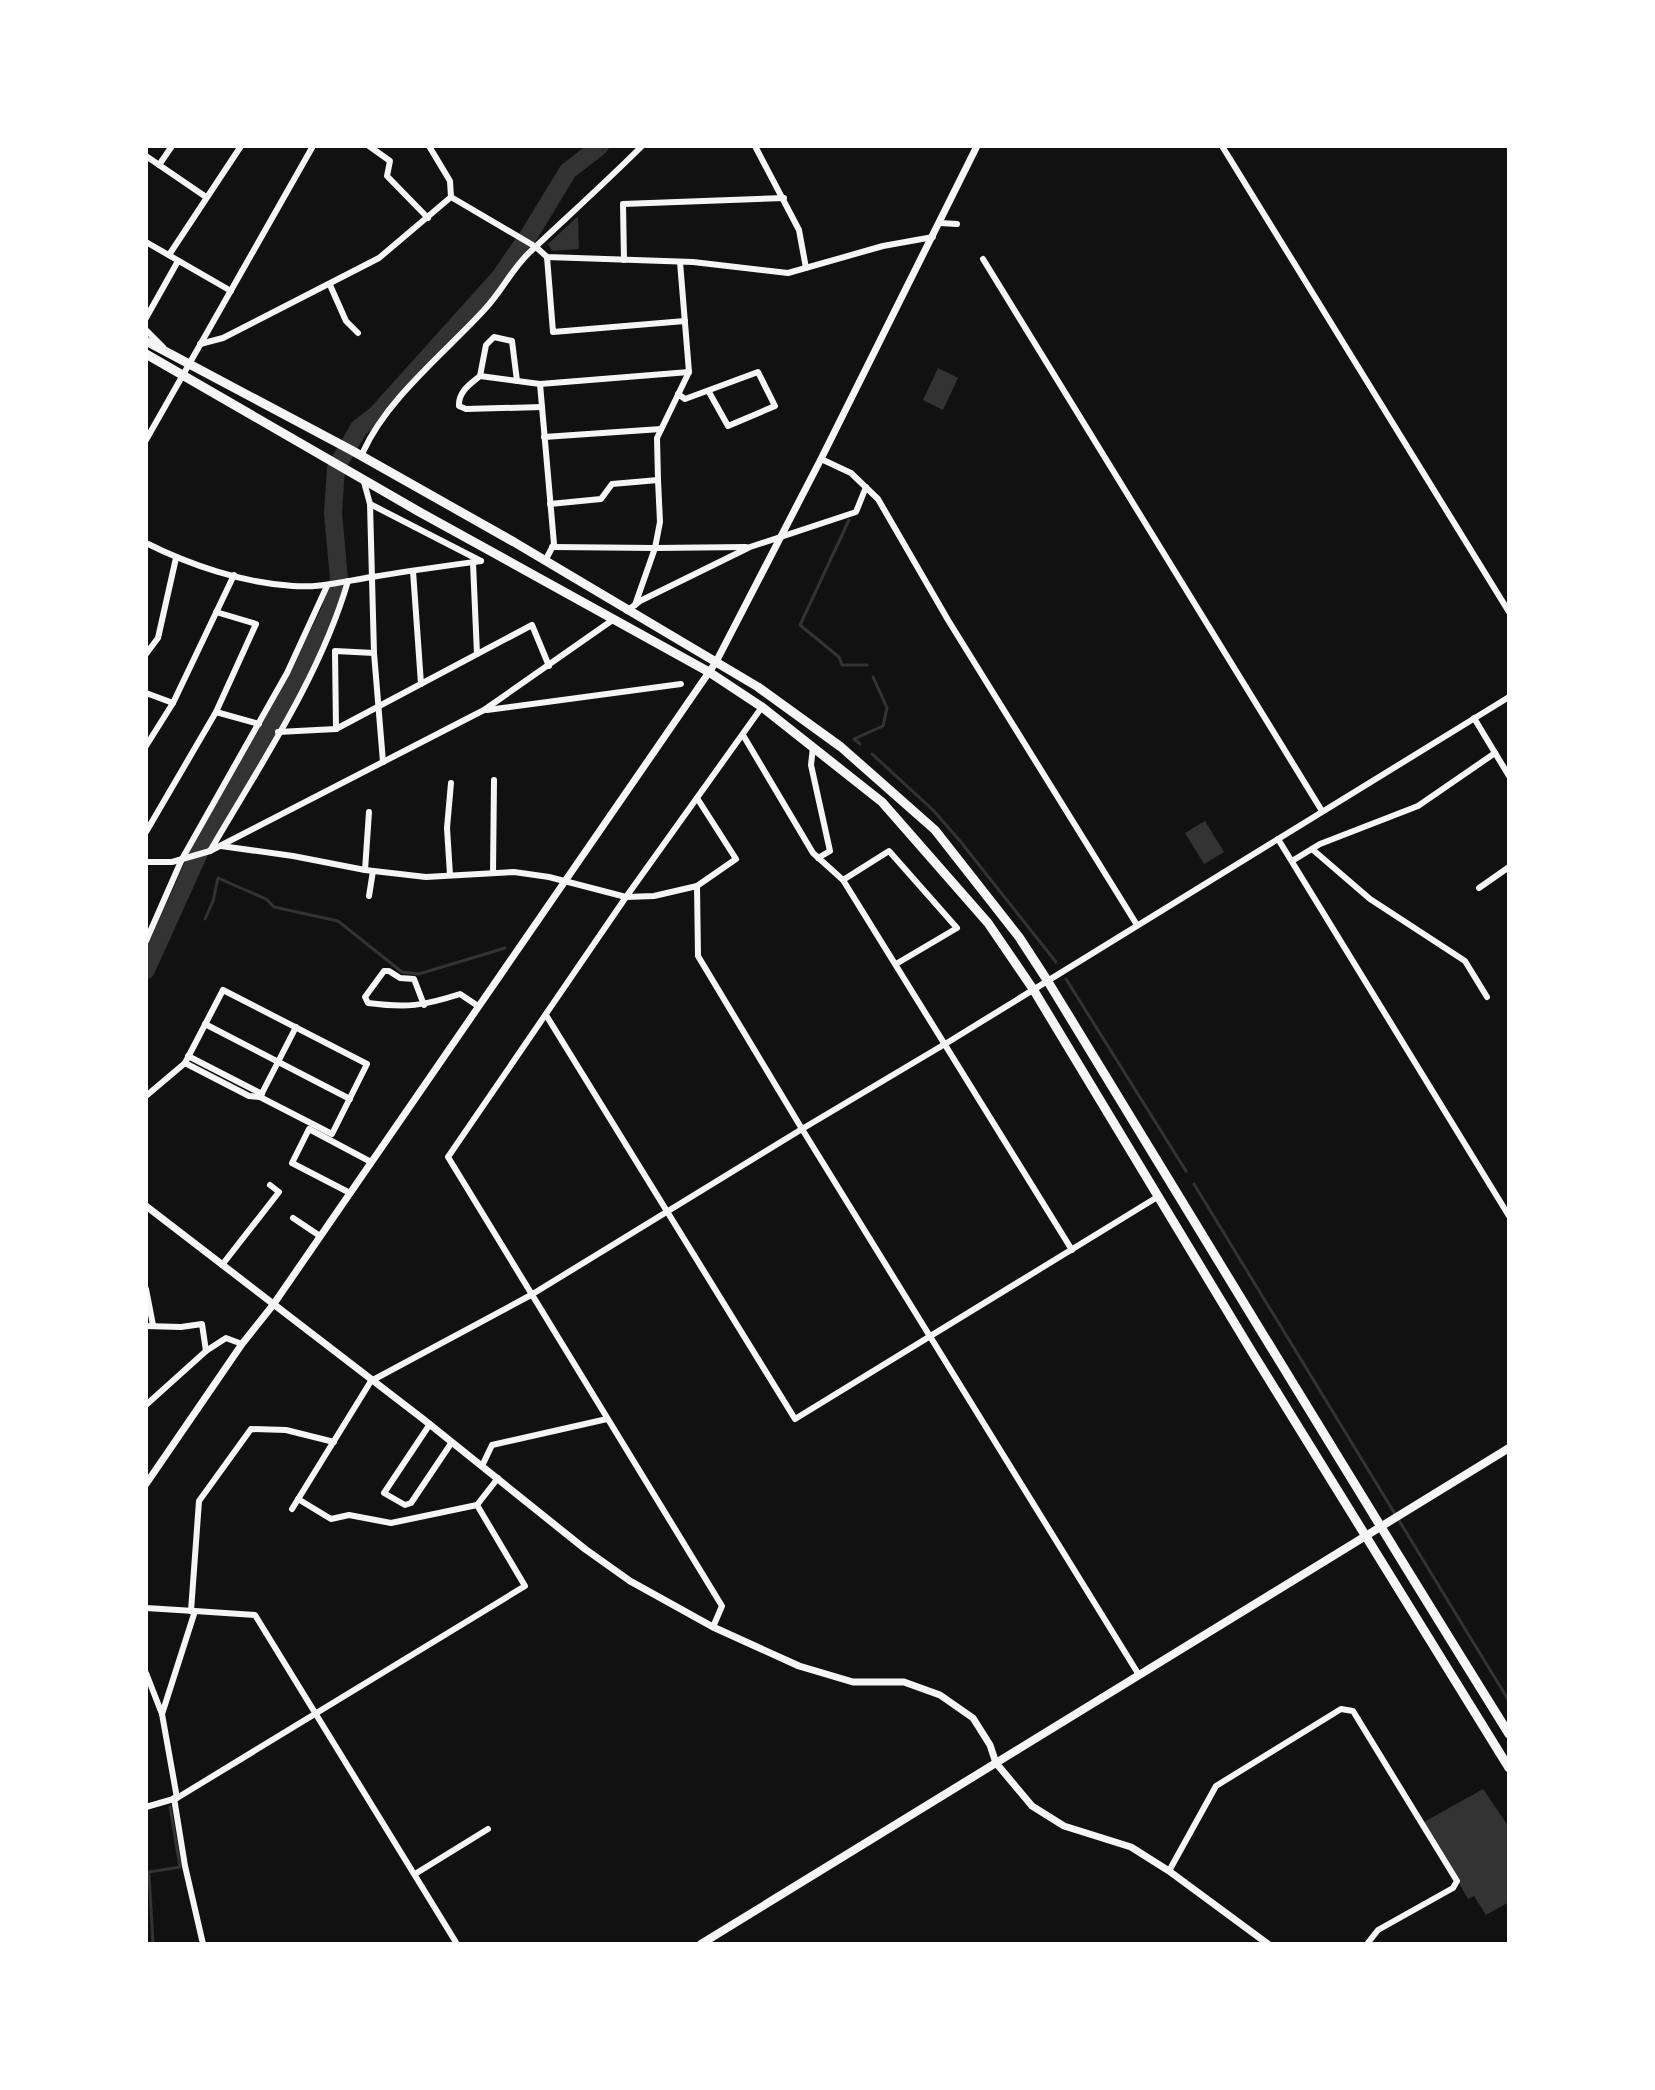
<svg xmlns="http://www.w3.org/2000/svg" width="1655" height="2090" viewBox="0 0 1655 2090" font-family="'DejaVu Sans',sans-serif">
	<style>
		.water { fill: #333 }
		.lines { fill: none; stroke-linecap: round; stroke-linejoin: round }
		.stream { stroke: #333; stroke-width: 3 }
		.river { stroke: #333; stroke-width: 18 }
		.minor { stroke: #f5f5f5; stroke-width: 6 }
		.tertiary { stroke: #f5f5f5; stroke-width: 7 }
		.secondary { stroke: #f5f5f5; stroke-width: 8 }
		.trunk { stroke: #f5f5f5; stroke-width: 9 }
	</style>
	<rect width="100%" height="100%" fill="#111"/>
	<g class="water">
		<path d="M 576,218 L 578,218 L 579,249 L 552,251 L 548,244 Z"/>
		<path d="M 938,368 L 958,378 L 943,410 L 923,400 Z"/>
		<path d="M 1205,821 L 1224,852 L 1204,864 L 1185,833 Z"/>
		<path d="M 1483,1789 L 1509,1827 L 1509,1902 L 1486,1915 L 1474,1896 L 1468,1899 L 1424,1822 Z"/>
	</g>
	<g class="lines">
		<g class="stream">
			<path d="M 849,520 L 800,625 L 839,657 L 842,665 L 867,665"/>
			<path d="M 860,744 L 854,739 L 883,726 L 887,708 L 873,677"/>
			<path d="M 872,754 L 933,810 L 960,841 L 1056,962"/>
			<path d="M 205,919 L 213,901 L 218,878 L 266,899 L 274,907 L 338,921 L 402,972 L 419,974 L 505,948"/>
			<path d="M 1066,979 L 1186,1171"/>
			<path d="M 1194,1184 L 1509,1701"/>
			<path d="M 153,1944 L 149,1872 L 180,1867 L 170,1807"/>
		</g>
		<path class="river" d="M 146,970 L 203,844 L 298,676 L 330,611 L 339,579 L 333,513 L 336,468 L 359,428 L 376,415 L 500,277 L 529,235 L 568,171 L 600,146"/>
		<g class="minor">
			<path d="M 369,146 L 390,161 L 387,176 L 428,218"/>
			<path d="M 429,146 L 450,181 L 451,197"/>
			<path d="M 755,146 L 799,230 L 806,268"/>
			<path d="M 1222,146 L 1509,612"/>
			<path d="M 146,156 L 206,197"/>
			<path d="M 159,165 L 172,146"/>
			<path d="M 940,223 L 957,224"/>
			<path d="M 146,242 L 231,291"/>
			<path d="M 169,255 L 241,146"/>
			<path d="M 547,257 L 553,332 L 685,321"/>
			<path d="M 983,259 L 1322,811"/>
			<path d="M 624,260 L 623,204 L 784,198"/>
			<path d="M 330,285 L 346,321 L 358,333"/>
			<path d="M 146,318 L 178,261"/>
			<path d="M 146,330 L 163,347"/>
			<path d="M 200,344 L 223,338 L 379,258 L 451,197 L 536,247 L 547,257 L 693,262 L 788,273 L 883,246 L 933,237"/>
			<path d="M 480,376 L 486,345 L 494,337 L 512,341 L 517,381"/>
			<path d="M 540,384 L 554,544 L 545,561"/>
			<path d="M 678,394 L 685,399 L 758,372 L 775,406 L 728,426 L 709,392"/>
			<path d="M 542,407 L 466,409 L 459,406 C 458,392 470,384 480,376 L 540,384 L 689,372 L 680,262"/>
			<path d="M 544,437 L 661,429"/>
			<path d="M 146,440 L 313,146"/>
			<path d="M 363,452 C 388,397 445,353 485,309 C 502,291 513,267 531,251 C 568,216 606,182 642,146"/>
			<path d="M 821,459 L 851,473 L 878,499 L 948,620 L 1137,925"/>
			<path d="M 364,482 L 370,504 L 481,561"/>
			<path d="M 370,504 L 374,653 L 383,762"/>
			<path d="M 550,504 L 601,499 L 612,484 L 658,480 L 657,438 L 689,372"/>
			<path d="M 146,543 C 190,565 243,583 293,586 C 320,588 345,581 372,577 C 408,571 445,566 481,561"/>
			<path d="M 552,547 L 655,548 L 660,522 L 658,480"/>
			<path d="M 473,563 L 477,654"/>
			<path d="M 413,571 L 421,684"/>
			<path d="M 635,605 L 655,548 L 746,547"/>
			<path d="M 627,611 L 640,601 L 750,547 L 856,512 L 866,487"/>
			<path d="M 146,654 L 158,638 L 176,558"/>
			<path d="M 146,693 L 173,703"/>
			<path d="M 487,710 L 681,684"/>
			<path d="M 216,712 L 259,724"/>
			<path d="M 1474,718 L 1509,776"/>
			<path d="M 336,729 L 335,651 L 374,653"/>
			<path d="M 278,732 L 336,729 L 532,625 L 549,666"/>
			<path d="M 743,735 L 813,853 L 843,880 L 1072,1250"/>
			<path d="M 146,746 L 173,703 L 234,575"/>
			<path d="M 813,747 L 811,765 L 830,851 L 818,858"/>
			<path d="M 146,832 L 216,712 L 256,624 L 216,612"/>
			<path d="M 1278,839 L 1509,1216"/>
			<path d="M 221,846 L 293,856 L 365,870 L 426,877 L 514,872 L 549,877 L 626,897 L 654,896 L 697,886 L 698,956 L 802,1129 L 950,1041 L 1509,697"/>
			<path d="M 1312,849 L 1370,899 L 1465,961 L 1487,997"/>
			<path d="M 210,851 C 260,765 320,677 348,581"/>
			<path d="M 1292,861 L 1320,844 L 1418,806 L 1495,753"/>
			<path d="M 146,862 L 172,862 L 210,851 L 484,710 L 614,619"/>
			<path d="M 365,870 L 369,812"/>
			<path d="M 493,873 L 494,780"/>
			<path d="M 450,875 L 447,828 L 451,783"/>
			<path d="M 843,880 L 889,851 L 957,928 L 896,964"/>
			<path d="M 697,886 L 736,859 L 697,798"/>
			<path d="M 1479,888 L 1509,867"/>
			<path d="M 369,896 L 373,871"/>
			<path d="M 146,941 L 182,859 L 287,673 L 327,586"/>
			<path d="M 424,1005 L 414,979 L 400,978 L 389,971 L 384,971 L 365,997 L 368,1003 C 407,1008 423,1006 460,994 L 478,1006"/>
			<path d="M 546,1015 L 795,1419 L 1159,1196"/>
			<path d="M 205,1024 L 350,1099"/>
			<path d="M 188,1056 L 262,1094"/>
			<path d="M 185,1063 L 249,1096 L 260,1097"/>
			<path d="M 146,1096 L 185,1063 L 223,990 L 367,1064 L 332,1134 L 260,1097 L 296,1027"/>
			<path d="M 350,1193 L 292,1163 L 309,1129 L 371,1162"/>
			<path d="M 293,1218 L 320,1236"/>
			<path d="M 222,1265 L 279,1192 L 270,1185"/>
			<path d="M 146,1289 L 153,1325"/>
			<path d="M 146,1326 L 181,1327 L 202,1324 L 206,1351"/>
			<path d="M 146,1405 L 206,1351 L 226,1338 L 242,1344"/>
			<path d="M 430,1424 L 384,1493 L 405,1505 L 411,1503 L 452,1442"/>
			<path d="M 482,1466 L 492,1445 L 607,1419"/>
			<path d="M 298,1499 L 331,1519 L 349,1515 L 391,1523 L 477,1505"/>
			<path d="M 292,1509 L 371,1381 L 531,1295 L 802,1129 L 1139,1675"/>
			<path d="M 146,1608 L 194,1611"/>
			<path d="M 191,1611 L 199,1501 L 251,1429 L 286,1430 L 334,1442"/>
			<path d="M 713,1627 L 722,1606 L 448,1157 L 626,897 L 762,707"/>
			<path d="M 146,1673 L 162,1714"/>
			<path d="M 174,1798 L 185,1866 L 203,1944"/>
			<path d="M 177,1798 L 162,1714 L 195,1611 L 255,1615 L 457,1944"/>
			<path d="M 146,1807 L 177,1798 L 525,1586 L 477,1505 L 498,1478"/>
			<path d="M 1169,1871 L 1216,1786 L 1341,1709 L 1353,1711 L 1457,1881 L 1453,1888 L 1378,1930 L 1367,1944"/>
			<path d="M 415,1874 L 488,1829"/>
		</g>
		<g class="tertiary">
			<path d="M 146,1206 L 423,1419 L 585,1549 L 630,1581 L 713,1627 L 799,1666 L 853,1682 L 904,1682 L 940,1695 L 973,1718 L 990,1745 L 996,1763 L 1032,1806 L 1064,1826 L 1131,1847 L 1169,1871 L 1268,1944"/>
			<path d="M 146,1484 L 242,1344 L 273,1305 L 716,662 L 821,459 L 977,146"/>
		</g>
		<path class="secondary" d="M 701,1944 L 1509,1448"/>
		<g class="trunk">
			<path d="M 146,341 L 351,450 L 514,542 L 758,687 L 841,747 L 935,830 L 1019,937 L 1047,980 C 1201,1232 1353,1484 1509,1734"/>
			<path d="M 146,354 L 416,510 L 709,672 L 762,707 L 882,802 L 988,923 L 1033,989 L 1252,1352 L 1509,1768"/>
		</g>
	</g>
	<rect width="1655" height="2090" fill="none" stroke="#ffffff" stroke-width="296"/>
</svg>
